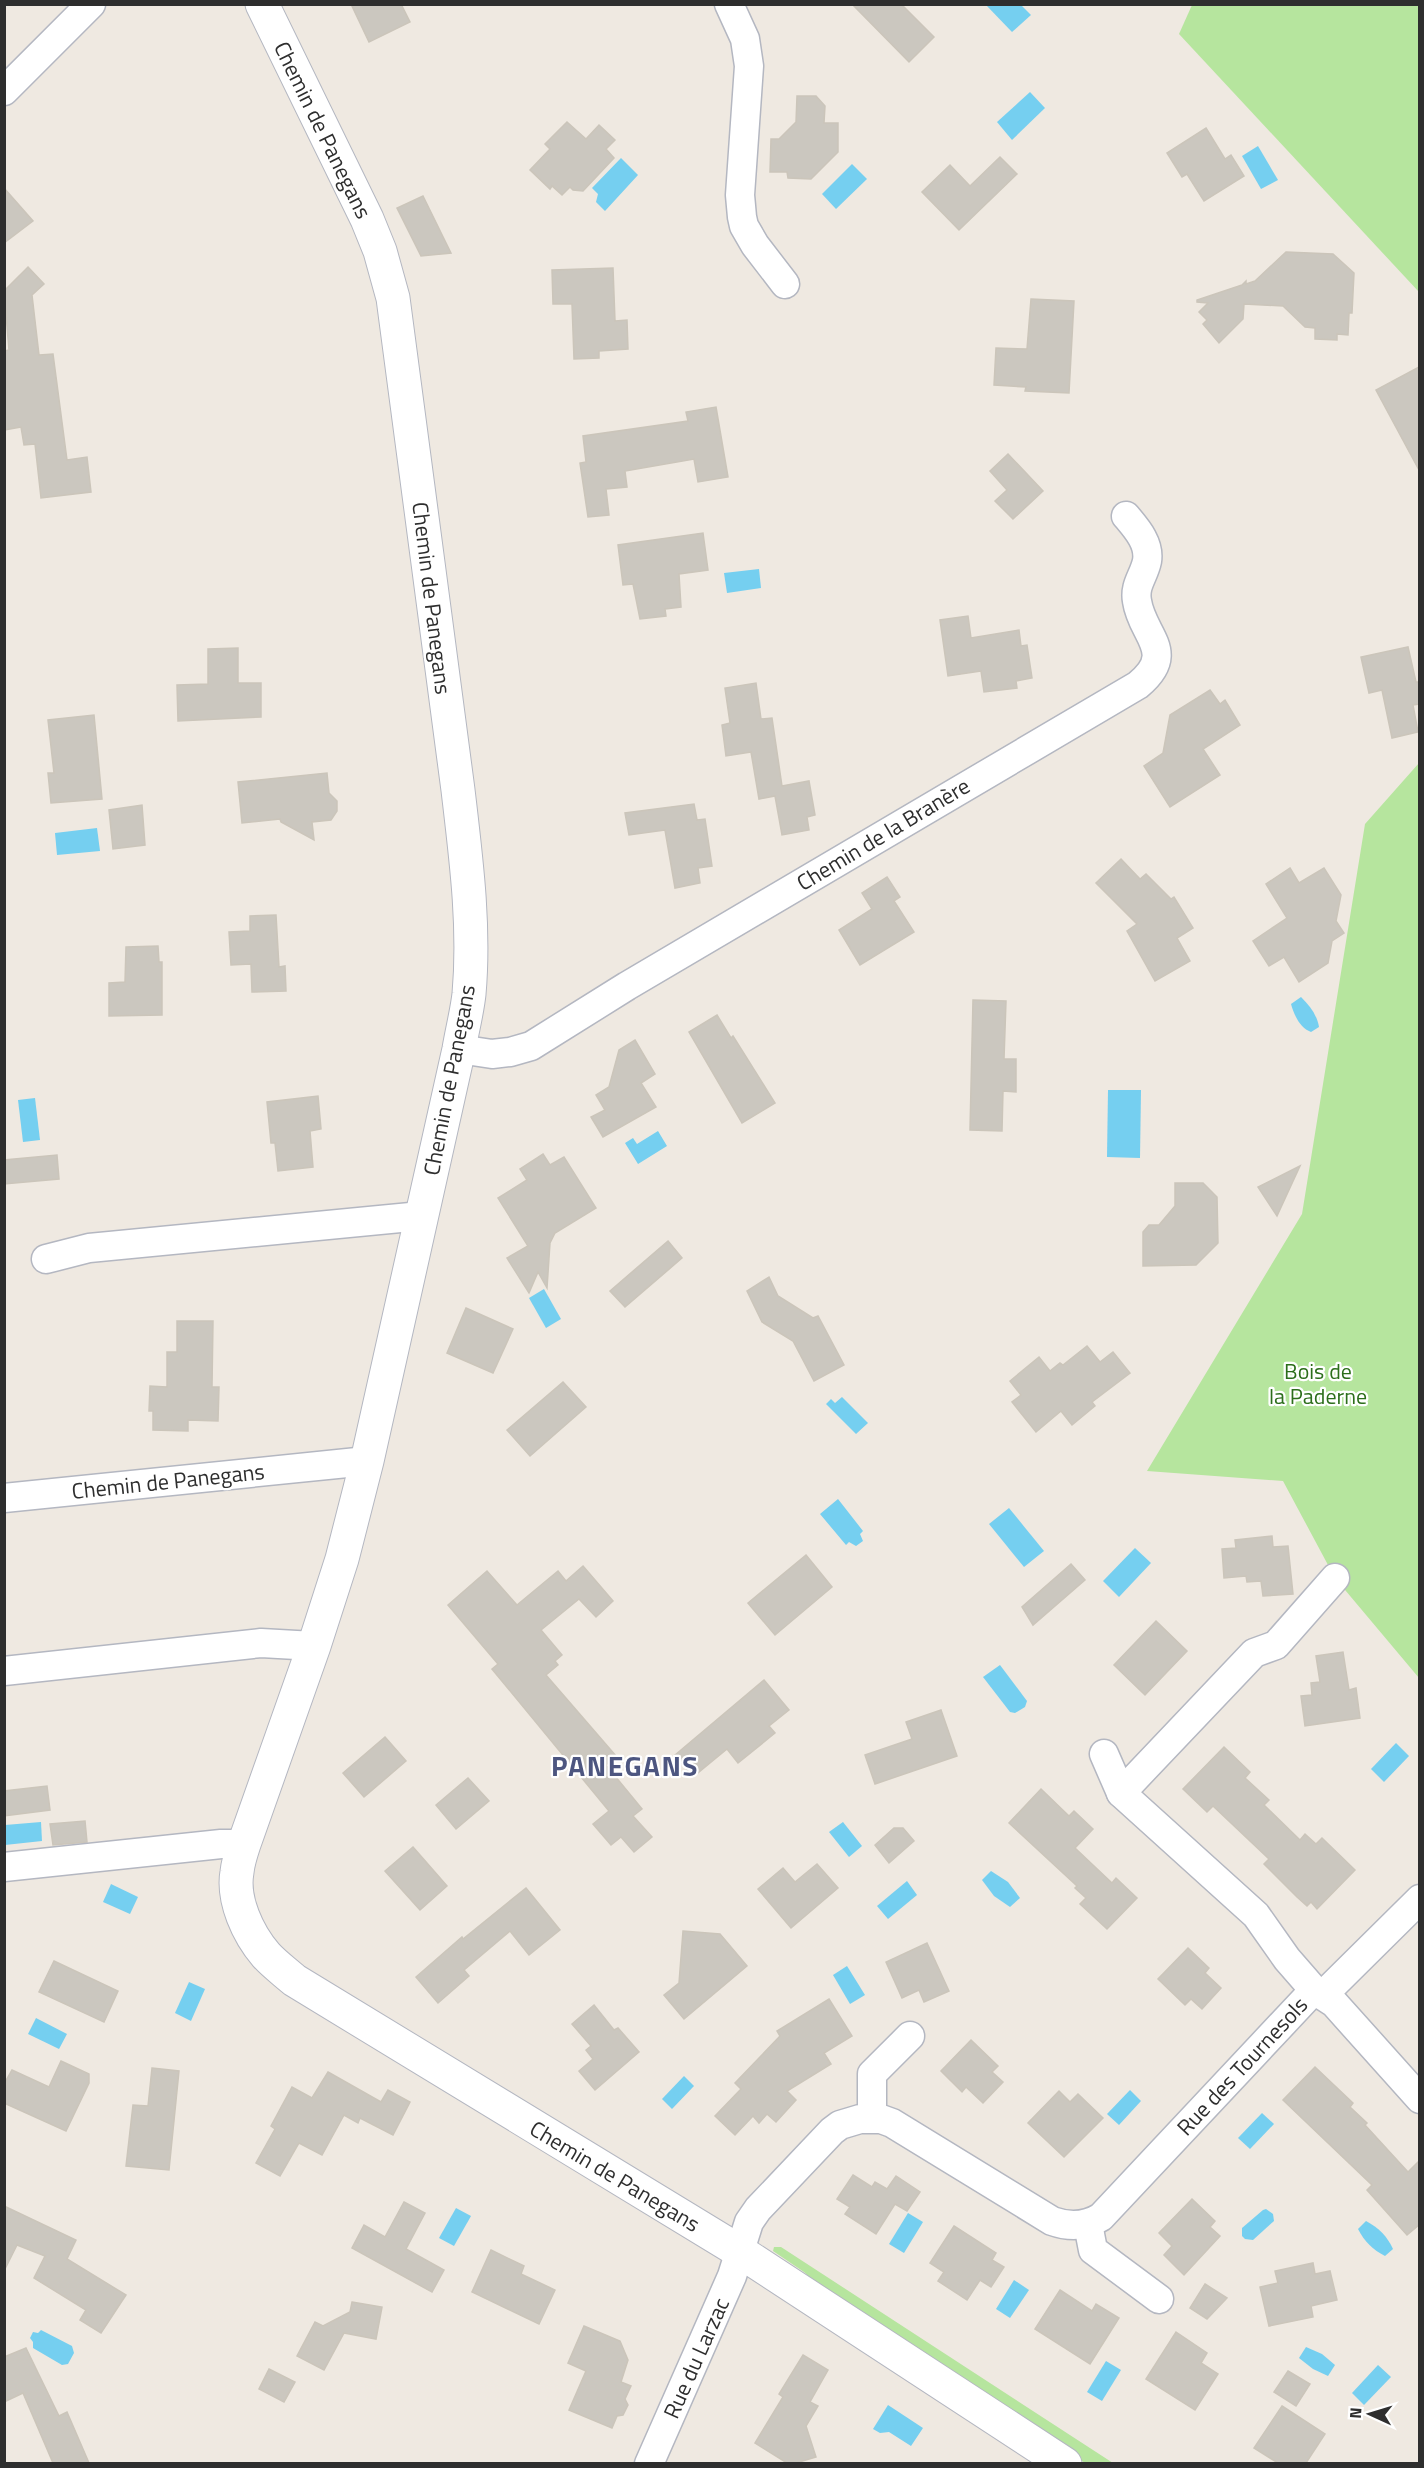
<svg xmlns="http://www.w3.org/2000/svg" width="1424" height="2468" viewBox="0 0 1424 2468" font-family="'Titillium Web',sans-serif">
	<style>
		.green { fill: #b6e59e }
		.water { fill: #75cff0 }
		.building { fill: #cbc7bf; stroke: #cbc5ba; stroke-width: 1.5 }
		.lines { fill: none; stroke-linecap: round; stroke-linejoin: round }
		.street-casing { stroke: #b4b7c1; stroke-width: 31 }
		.secondary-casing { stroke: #b4b7c1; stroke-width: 35 }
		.street { stroke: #fff; stroke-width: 28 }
		.secondary { stroke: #fff; stroke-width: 33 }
		.labels { text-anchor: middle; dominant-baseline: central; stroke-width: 4.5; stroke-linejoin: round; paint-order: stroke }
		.street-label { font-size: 22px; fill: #2e2e2e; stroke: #fff }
		.park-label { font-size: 22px; fill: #2c6e1b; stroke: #fff }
		.district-label { font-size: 28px; font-weight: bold; letter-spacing: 1.5px; fill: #4d5680; stroke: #fff }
	</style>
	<rect width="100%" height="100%" fill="#efe9e1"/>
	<g class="green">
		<path d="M 1192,5 L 1419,5 L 1419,292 L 1179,34 Z"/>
		<path d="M 1419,763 L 1419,1678 L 1335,1578 L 1283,1481 L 1147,1471 L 1302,1214 L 1365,824 Z"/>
		<path d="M 774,2247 L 781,2247 L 1113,2463 L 1085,2463 L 829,2296 L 804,2272 L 773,2251 Z"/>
	</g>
	<g class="water">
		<path d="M 986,5 L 1021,5 L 1031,15 L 1012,32 Z"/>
		<path d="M 1030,92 L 1045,108 L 1012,140 L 997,122 Z"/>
		<path d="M 1258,146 L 1278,180 L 1261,189 L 1242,156 Z"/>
		<path d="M 621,158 L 638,175 L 605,211 L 596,202 L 598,194 L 592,188 Z"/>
		<path d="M 852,164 L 867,179 L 836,209 L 822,194 Z"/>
		<path d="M 759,569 L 761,588 L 727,593 L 724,573 Z"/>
		<path d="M 97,828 L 100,851 L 57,855 L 55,833 Z"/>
		<path d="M 1301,997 C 1310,1006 1317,1015 1319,1027 L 1311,1032 C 1300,1028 1294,1015 1291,1004 Z"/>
		<path d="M 1108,1090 L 1141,1090 L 1140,1158 L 1107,1157 Z"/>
		<path d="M 35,1098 L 40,1140 L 23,1142 L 18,1100 Z"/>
		<path d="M 658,1131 L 667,1146 L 638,1164 L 625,1143 L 633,1138 L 637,1144 Z"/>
		<path d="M 544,1289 L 561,1319 L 546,1328 L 529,1298 Z"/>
		<path d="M 842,1397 L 868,1423 L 856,1434 L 826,1404 L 831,1399 L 835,1403 Z"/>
		<path d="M 838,1499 L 863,1531 L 860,1534 L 863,1541 L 856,1546 L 849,1542 L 846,1545 L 820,1514 Z"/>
		<path d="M 1009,1508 L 1044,1551 L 1024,1567 L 989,1524 Z"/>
		<path d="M 1135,1548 L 1151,1563 L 1119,1597 L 1103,1581 Z"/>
		<path d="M 1000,1665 L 1027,1701 L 1025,1707 L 1015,1713 L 1010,1712 L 983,1677 Z"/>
		<path d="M 1396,1743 L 1409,1756 L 1384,1782 L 1371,1769 Z"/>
		<path d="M 41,1822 L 42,1841 L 5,1845 L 5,1825 Z"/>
		<path d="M 843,1822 L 862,1846 L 849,1857 L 829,1832 Z"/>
		<path d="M 991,1871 L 1008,1882 L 1020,1898 L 1010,1907 L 994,1896 L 982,1880 Z"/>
		<path d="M 907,1881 L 917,1895 L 888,1919 L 877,1906 Z"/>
		<path d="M 111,1884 L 138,1897 L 130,1914 L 103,1902 Z"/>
		<path d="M 847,1966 L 865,1995 L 850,2004 L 833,1975 Z"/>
		<path d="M 189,1982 L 205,1989 L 191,2021 L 175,2013 Z"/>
		<path d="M 36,2018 L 67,2034 L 59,2049 L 28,2034 Z"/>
		<path d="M 684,2076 L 694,2086 L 672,2109 L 662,2099 Z"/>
		<path d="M 1130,2090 L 1141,2101 L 1119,2125 L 1107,2114 Z"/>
		<path d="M 1262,2113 L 1274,2124 L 1250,2149 L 1238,2138 Z"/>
		<path d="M 456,2208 L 471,2216 L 454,2246 L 439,2238 Z"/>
		<path d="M 1266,2209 L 1273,2214 L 1274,2221 L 1253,2240 L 1245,2239 L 1242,2236 L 1242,2228 L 1263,2210 Z"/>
		<path d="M 908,2213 L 923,2222 L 904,2253 L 889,2244 Z"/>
		<path d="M 1366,2221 C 1379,2228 1387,2236 1393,2249 L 1385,2256 C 1373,2250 1364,2241 1358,2229 Z"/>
		<path d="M 1014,2280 L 1029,2290 L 1010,2318 L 996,2309 Z"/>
		<path d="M 41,2330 L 72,2346 L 74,2353 L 68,2364 L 62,2365 L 33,2348 L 33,2342 L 30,2338 L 33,2332 L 38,2333 Z"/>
		<path d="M 1306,2347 L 1322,2354 L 1335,2365 L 1328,2376 L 1313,2369 L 1299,2358 Z"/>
		<path d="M 1106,2361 L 1121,2370 L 1102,2401 L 1087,2392 Z"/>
		<path d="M 1378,2365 L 1391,2377 L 1364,2405 L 1352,2393 Z"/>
		<path d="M 888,2405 L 923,2428 L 911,2446 L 889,2432 L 880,2433 L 873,2429 Z"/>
	</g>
	<g class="building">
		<path d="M 351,4 L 401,4 L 410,22 L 369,42 Z"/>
		<path d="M 852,4 L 901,4 L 934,37 L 909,62 Z"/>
		<path d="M 797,96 L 816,96 L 825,106 L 824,123 L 838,123 L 838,152 L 811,179 L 788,178 L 787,172 L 770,172 L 771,139 L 779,139 L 796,122 Z"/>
		<path d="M 567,122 L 586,139 L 599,125 L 615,140 L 606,149 L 614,158 L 583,191 L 573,190 L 570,187 L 562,195 L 552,186 L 550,189 L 530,170 L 550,149 L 545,144 Z"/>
		<path d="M 1206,128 L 1225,159 L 1231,155 L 1244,176 L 1204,201 L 1187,174 L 1182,177 L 1167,153 Z"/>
		<path d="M 1000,157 L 1017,174 L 959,230 L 922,192 L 950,165 L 970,186 Z"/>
		<path d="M 4,188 L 33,221 L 4,243 Z"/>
		<path d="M 423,196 L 451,253 L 421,256 L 397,208 Z"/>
		<path d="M 1286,252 L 1333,254 L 1354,273 L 1352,313 L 1349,313 L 1348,335 L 1337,334 L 1337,340 L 1315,339 L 1315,328 L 1305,327 L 1283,306 L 1244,304 L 1243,319 L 1219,343 L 1203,324 L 1207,320 L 1199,312 L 1208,303 L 1197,302 L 1197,300 L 1242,285 L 1246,281 L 1246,284 L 1255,281 Z"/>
		<path d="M 28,267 L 44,284 L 32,295 L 39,355 L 53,354 L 67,460 L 87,457 L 91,492 L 41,498 L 35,444 L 24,445 L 21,427 L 4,430 L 4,351 L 9,350 L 4,291 Z"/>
		<path d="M 613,268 L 615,321 L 627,320 L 628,349 L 599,351 L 599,358 L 574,359 L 572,304 L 553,304 L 552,270 Z"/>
		<path d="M 1031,299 L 1074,301 L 1069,393 L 1025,391 L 1026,387 L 994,385 L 996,348 L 1027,349 Z"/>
		<path d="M 1419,367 L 1419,470 L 1376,390 Z"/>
		<path d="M 716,407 L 728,477 L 698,482 L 694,459 L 625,471 L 627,487 L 606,489 L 609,515 L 588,517 L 580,463 L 586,462 L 583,436 L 688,421 L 686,412 Z"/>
		<path d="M 1008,454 L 1043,491 L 1013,519 L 995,501 L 1007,490 L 990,471 Z"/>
		<path d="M 703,533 L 708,570 L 679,574 L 681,607 L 665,609 L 666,616 L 640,619 L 633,584 L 623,585 L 618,545 Z"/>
		<path d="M 968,616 L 971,638 L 1019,630 L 1021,646 L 1027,645 L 1032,678 L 1016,681 L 1017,688 L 984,692 L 981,671 L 948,676 L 940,620 Z"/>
		<path d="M 1408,647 L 1416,682 L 1419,682 L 1419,704 L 1413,705 L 1418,732 L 1392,738 L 1382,690 L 1369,693 L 1361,657 Z"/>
		<path d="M 238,648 L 238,683 L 261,683 L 261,717 L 178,721 L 177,685 L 208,684 L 208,649 Z"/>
		<path d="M 756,683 L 761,719 L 772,718 L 782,786 L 809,781 L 815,815 L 807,817 L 809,830 L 782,835 L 775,796 L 759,799 L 751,752 L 726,756 L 722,725 L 730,723 L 725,688 Z"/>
		<path d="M 1210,690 L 1220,704 L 1225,700 L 1240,725 L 1203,749 L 1220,775 L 1170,807 L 1144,766 L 1163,753 L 1170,715 Z"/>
		<path d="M 94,715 L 102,799 L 51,803 L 48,773 L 54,773 L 48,720 Z"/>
		<path d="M 327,773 L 329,793 L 337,801 L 337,811 L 331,820 L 312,822 L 314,840 L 281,822 L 280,819 L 242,823 L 238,782 Z"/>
		<path d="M 694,804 L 697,820 L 705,819 L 712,866 L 698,868 L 700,883 L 675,888 L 665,830 L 629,835 L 625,813 Z"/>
		<path d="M 142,805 L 145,845 L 113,849 L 109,810 Z"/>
		<path d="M 1121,859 L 1140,879 L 1146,874 L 1171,899 L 1174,897 L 1193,928 L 1177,938 L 1190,961 L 1155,981 L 1127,931 L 1137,924 L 1096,883 Z"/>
		<path d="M 1290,868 L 1299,883 L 1324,868 L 1341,895 L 1336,921 L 1344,933 L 1332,941 L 1328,963 L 1299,982 L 1284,957 L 1269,966 L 1253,941 L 1287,918 L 1266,884 Z"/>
		<path d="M 887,877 L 900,897 L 894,901 L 914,932 L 860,965 L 839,930 L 872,909 L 862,893 Z"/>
		<path d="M 276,915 L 279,967 L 285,966 L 286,991 L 252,992 L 251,964 L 231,965 L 229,932 L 250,931 L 250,916 Z"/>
		<path d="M 158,946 L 159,962 L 162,962 L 162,1015 L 109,1016 L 109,983 L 125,982 L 126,947 Z"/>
		<path d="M 973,1000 L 1006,1001 L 1004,1059 L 1016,1059 L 1016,1092 L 1003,1091 L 1002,1131 L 970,1130 Z"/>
		<path d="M 717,1015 L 731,1038 L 733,1036 L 775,1103 L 742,1123 L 689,1032 Z"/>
		<path d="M 635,1040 L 655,1074 L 641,1083 L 656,1107 L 603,1137 L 591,1117 L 605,1110 L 596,1095 L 609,1087 L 619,1050 Z"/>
		<path d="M 318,1096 L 321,1129 L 310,1131 L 313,1167 L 278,1171 L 275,1143 L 271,1143 L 267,1102 Z"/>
		<path d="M 543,1154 L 550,1165 L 564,1157 L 596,1208 L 555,1233 L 550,1243 L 547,1288 L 538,1272 L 529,1293 L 507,1258 L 528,1246 L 498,1198 L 527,1180 L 520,1169 Z"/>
		<path d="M 57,1155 L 59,1179 L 4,1184 L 4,1160 Z"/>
		<path d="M 1300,1166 L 1277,1216 L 1258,1187 Z"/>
		<path d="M 1175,1183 L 1203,1183 L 1217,1197 L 1218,1243 L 1196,1265 L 1143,1266 L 1143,1232 L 1149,1225 L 1159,1225 L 1175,1206 Z"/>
		<path d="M 668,1241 L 682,1258 L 625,1307 L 610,1291 Z"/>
		<path d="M 769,1277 L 778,1296 L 813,1318 L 818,1316 L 844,1365 L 814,1381 L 793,1341 L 762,1322 L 747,1291 Z"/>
		<path d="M 466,1308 L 513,1329 L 493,1373 L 447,1353 Z"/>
		<path d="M 177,1321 L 213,1321 L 212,1387 L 219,1387 L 218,1421 L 188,1420 L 188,1431 L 153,1430 L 153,1411 L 149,1411 L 150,1386 L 167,1387 L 167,1352 L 177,1352 Z"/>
		<path d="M 1087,1346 L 1100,1362 L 1113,1352 L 1130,1373 L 1092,1402 L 1095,1406 L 1072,1425 L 1061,1411 L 1036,1432 L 1012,1402 L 1021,1395 L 1010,1381 L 1039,1357 L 1050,1371 L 1060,1363 L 1063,1365 Z"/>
		<path d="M 563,1382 L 586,1407 L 530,1456 L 507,1430 Z"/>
		<path d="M 1272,1536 L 1273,1547 L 1288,1546 L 1293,1594 L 1263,1596 L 1261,1581 L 1247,1582 L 1246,1576 L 1224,1578 L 1222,1549 L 1236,1548 L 1235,1540 Z"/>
		<path d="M 806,1555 L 832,1587 L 775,1635 L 748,1603 Z"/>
		<path d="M 1071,1564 L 1085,1580 L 1033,1625 L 1022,1607 Z"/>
		<path d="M 583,1566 L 613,1601 L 596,1617 L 579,1599 L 541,1630 L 562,1655 L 555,1661 L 558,1665 L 546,1675 L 616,1756 L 606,1765 L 642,1809 L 633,1816 L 652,1837 L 634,1852 L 621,1837 L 611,1845 L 593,1824 L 609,1811 L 492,1669 L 498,1664 L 448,1605 L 487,1571 L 517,1605 L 558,1571 L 566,1581 Z"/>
		<path d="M 1156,1621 L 1187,1651 L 1145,1695 L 1114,1665 Z"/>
		<path d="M 1343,1652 L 1349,1690 L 1356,1688 L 1360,1718 L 1305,1726 L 1301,1696 L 1312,1695 L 1311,1683 L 1320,1682 L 1316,1656 Z"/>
		<path d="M 764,1680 L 789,1710 L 769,1726 L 775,1733 L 738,1763 L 727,1749 L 693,1777 L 675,1755 Z"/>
		<path d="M 941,1710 L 957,1756 L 875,1784 L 865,1755 L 912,1739 L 906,1722 Z"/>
		<path d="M 385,1737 L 406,1761 L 364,1797 L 343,1773 Z"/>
		<path d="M 1224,1747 L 1250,1772 L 1245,1778 L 1269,1800 L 1264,1805 L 1300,1840 L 1305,1834 L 1316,1844 L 1322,1838 L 1355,1870 L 1317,1909 L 1311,1902 L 1307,1906 L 1297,1897 L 1264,1864 L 1269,1859 L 1213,1806 L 1207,1812 L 1183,1789 Z"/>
		<path d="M 468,1778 L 489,1801 L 456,1829 L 436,1805 Z"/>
		<path d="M 47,1786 L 50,1810 L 4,1816 L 4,1791 Z"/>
		<path d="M 1041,1789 L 1069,1816 L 1074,1811 L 1093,1829 L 1075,1848 L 1112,1883 L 1116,1878 L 1137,1898 L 1107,1929 L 1080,1904 L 1086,1898 L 1075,1888 L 1077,1886 L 1009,1823 Z"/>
		<path d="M 85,1821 L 87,1842 L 53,1845 L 50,1824 Z"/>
		<path d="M 894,1828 L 903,1828 L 914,1841 L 889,1863 L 875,1845 Z"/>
		<path d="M 413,1847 L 447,1886 L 420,1910 L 385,1871 Z"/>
		<path d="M 817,1864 L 838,1888 L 791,1928 L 758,1889 L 783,1868 L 795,1882 Z"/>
		<path d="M 526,1888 L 560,1930 L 529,1955 L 510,1931 L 464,1970 L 469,1976 L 438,2003 L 416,1977 L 462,1937 L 463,1939 Z"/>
		<path d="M 683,1931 L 720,1934 L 747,1966 L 684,2019 L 664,1995 L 679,1983 Z"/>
		<path d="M 927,1943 L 949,1991 L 924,2002 L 919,1990 L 902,1998 L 886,1962 Z"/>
		<path d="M 1188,1948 L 1209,1968 L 1205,1973 L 1221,1988 L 1202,2009 L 1191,1999 L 1185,2005 L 1158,1979 Z"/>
		<path d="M 54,1961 L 118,1991 L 104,2022 L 39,1992 Z"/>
		<path d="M 829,1999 L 852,2036 L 824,2053 L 831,2064 L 787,2091 L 796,2100 L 776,2122 L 767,2114 L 759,2123 L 753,2116 L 735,2135 L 715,2116 L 741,2089 L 735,2083 L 780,2036 L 777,2031 Z"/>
		<path d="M 594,2005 L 614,2030 L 618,2028 L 639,2052 L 595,2090 L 579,2071 L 593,2059 L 586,2050 L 591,2046 L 572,2024 Z"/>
		<path d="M 971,2040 L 998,2066 L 992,2072 L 1003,2082 L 983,2103 L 966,2087 L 962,2092 L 941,2071 Z"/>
		<path d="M 61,2061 L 89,2074 L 89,2083 L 66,2131 L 4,2103 L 4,2084 L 12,2070 L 49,2087 Z"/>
		<path d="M 1315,2067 L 1353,2103 L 1350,2107 L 1367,2123 L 1365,2125 L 1408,2172 L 1419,2161 L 1419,2225 L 1407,2235 L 1367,2190 L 1372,2185 L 1283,2100 Z"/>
		<path d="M 152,2068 L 179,2071 L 169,2170 L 126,2166 L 133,2105 L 148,2106 Z"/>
		<path d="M 328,2072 L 381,2102 L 388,2090 L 410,2102 L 393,2135 L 360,2118 L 358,2123 L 344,2115 L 322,2155 L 299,2143 L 280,2176 L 256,2163 L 275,2129 L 271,2126 L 292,2087 L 312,2098 Z"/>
		<path d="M 1059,2091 L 1070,2102 L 1078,2094 L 1103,2118 L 1064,2157 L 1028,2123 Z"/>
		<path d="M 853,2175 L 872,2187 L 875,2182 L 887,2189 L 896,2176 L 920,2192 L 907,2211 L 895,2204 L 876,2234 L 845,2214 L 850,2207 L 837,2199 Z"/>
		<path d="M 1192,2199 L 1215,2221 L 1210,2227 L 1220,2236 L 1184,2275 L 1164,2255 L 1172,2246 L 1159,2233 Z"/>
		<path d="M 404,2202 L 425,2213 L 406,2249 L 444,2270 L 432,2292 L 352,2248 L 364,2225 L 385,2237 Z"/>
		<path d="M 4,2206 L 76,2240 L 67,2259 L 126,2295 L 101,2333 L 80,2320 L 86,2310 L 34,2278 L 45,2256 L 17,2245 L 4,2271 Z"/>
		<path d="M 954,2226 L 996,2253 L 992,2260 L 1004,2267 L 991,2287 L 980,2280 L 967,2300 L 938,2281 L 944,2272 L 930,2263 Z"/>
		<path d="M 491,2250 L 524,2266 L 521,2274 L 555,2290 L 539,2324 L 472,2292 Z"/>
		<path d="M 1313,2263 L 1315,2274 L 1330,2271 L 1337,2300 L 1311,2306 L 1313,2317 L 1269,2326 L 1260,2287 L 1278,2283 L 1275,2271 Z"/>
		<path d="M 1205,2284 L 1227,2298 L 1207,2319 L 1190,2308 Z"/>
		<path d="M 1060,2290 L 1092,2311 L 1096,2304 L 1119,2318 L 1090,2364 L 1035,2329 Z"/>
		<path d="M 352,2302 L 382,2307 L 376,2339 L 344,2333 L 324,2370 L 297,2356 L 315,2322 L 323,2326 L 350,2312 Z"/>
		<path d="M 584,2326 L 620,2341 L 628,2360 L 621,2382 L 631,2386 L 625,2399 L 628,2405 L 623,2415 L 617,2416 L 612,2428 L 569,2410 L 586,2371 L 568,2363 Z"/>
		<path d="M 1176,2332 L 1207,2353 L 1201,2363 L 1218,2374 L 1195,2410 L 1146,2379 Z"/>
		<path d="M 26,2348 L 59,2416 L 67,2412 L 89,2463 L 53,2463 L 23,2393 L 4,2402 L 4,2357 Z"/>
		<path d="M 803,2355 L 828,2370 L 810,2402 L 818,2406 L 806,2426 L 816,2457 L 796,2463 L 787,2463 L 755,2443 L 783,2397 L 779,2394 Z"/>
		<path d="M 269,2369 L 295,2382 L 284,2402 L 259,2389 Z"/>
		<path d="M 1288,2371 L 1310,2384 L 1296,2406 L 1274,2392 Z"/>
		<path d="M 1282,2406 L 1325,2434 L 1306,2463 L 1278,2463 L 1254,2448 Z"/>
	</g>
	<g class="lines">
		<defs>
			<g id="street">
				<path d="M 729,4 L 745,39 L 749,66 L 740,195 L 742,217 L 744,226 L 755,245 L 785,284"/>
				<path d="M 4,91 L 91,4"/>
				<path d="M 459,1049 L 492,1054 L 510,1052 L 531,1046 L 627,986 L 1138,685 C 1178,652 1142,636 1137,601 C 1134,585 1144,576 1147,561 C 1150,543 1136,528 1126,516"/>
				<path d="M 46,1259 L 89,1248 L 421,1216"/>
				<path d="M 4,1498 L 367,1461"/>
				<path d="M 4,1671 L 261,1643 L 314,1646"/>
				<path d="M 1104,1754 L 1121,1793 L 1256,1915 L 1287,1959 L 1314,1990"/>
				<path d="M 1121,1793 L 1254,1653 L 1276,1645 L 1335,1578"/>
				<path d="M 4,1867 L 221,1844 L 244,1844"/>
				<path d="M 1323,1995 L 1420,1899"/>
				<path d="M 872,2118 L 872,2074 L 910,2036"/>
				<path d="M 1088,2224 L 1093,2250 L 1159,2299"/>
				<path d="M 649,2464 L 732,2276 L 749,2222 L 758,2209 L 832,2131 L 840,2125 L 860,2119 L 881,2119 L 892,2123 L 1052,2221 C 1069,2227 1085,2227 1101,2217 L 1314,1990 L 1334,2003 L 1420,2099"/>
			</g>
			<path id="secondary" d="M 262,4 L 367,219 L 380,251 L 393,298 L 458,790 C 466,858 475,926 469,994 C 467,1012 462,1031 459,1049 L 367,1461 L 342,1559 L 314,1646 L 244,1844 C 241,1853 238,1862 237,1872 C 232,1900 248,1934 266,1955 C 274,1964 285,1972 294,1980 L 739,2251 L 1065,2464"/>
		</defs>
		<use href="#street" class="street-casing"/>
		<use href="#secondary" class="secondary-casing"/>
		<use href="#street" class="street"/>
		<use href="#secondary" class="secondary"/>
	</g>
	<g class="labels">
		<g class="street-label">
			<text transform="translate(323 130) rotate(64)">Chemin de Panegans</text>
			<text transform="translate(432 598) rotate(83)">Chemin de Panegans</text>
			<text transform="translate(883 834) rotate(-31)">Chemin de la Branère</text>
			<text transform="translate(449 1080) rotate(-79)">Chemin de Panegans</text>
			<text transform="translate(168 1481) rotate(-6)">Chemin de Panegans</text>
			<text transform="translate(1242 2066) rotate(-47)">Rue des Tournesols</text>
			<text transform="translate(615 2176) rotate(31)">Chemin de Panegans</text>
			<text transform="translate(696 2358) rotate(-66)">Rue du Larzac</text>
		</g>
		<g class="park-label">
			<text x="1318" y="1371">Bois de<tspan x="1318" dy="25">la Paderne</tspan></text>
		</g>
		<g class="district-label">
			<text x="625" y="1765">PANEGANS</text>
		</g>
	</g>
	<rect width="1424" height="2468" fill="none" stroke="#2e2e2e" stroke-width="12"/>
	<g transform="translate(1370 2414) rotate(274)" stroke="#ffffff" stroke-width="4.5" paint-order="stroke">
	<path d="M0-4.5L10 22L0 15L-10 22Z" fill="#2e2e2e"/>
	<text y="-9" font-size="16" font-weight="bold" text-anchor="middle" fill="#2e2e2e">N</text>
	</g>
</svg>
